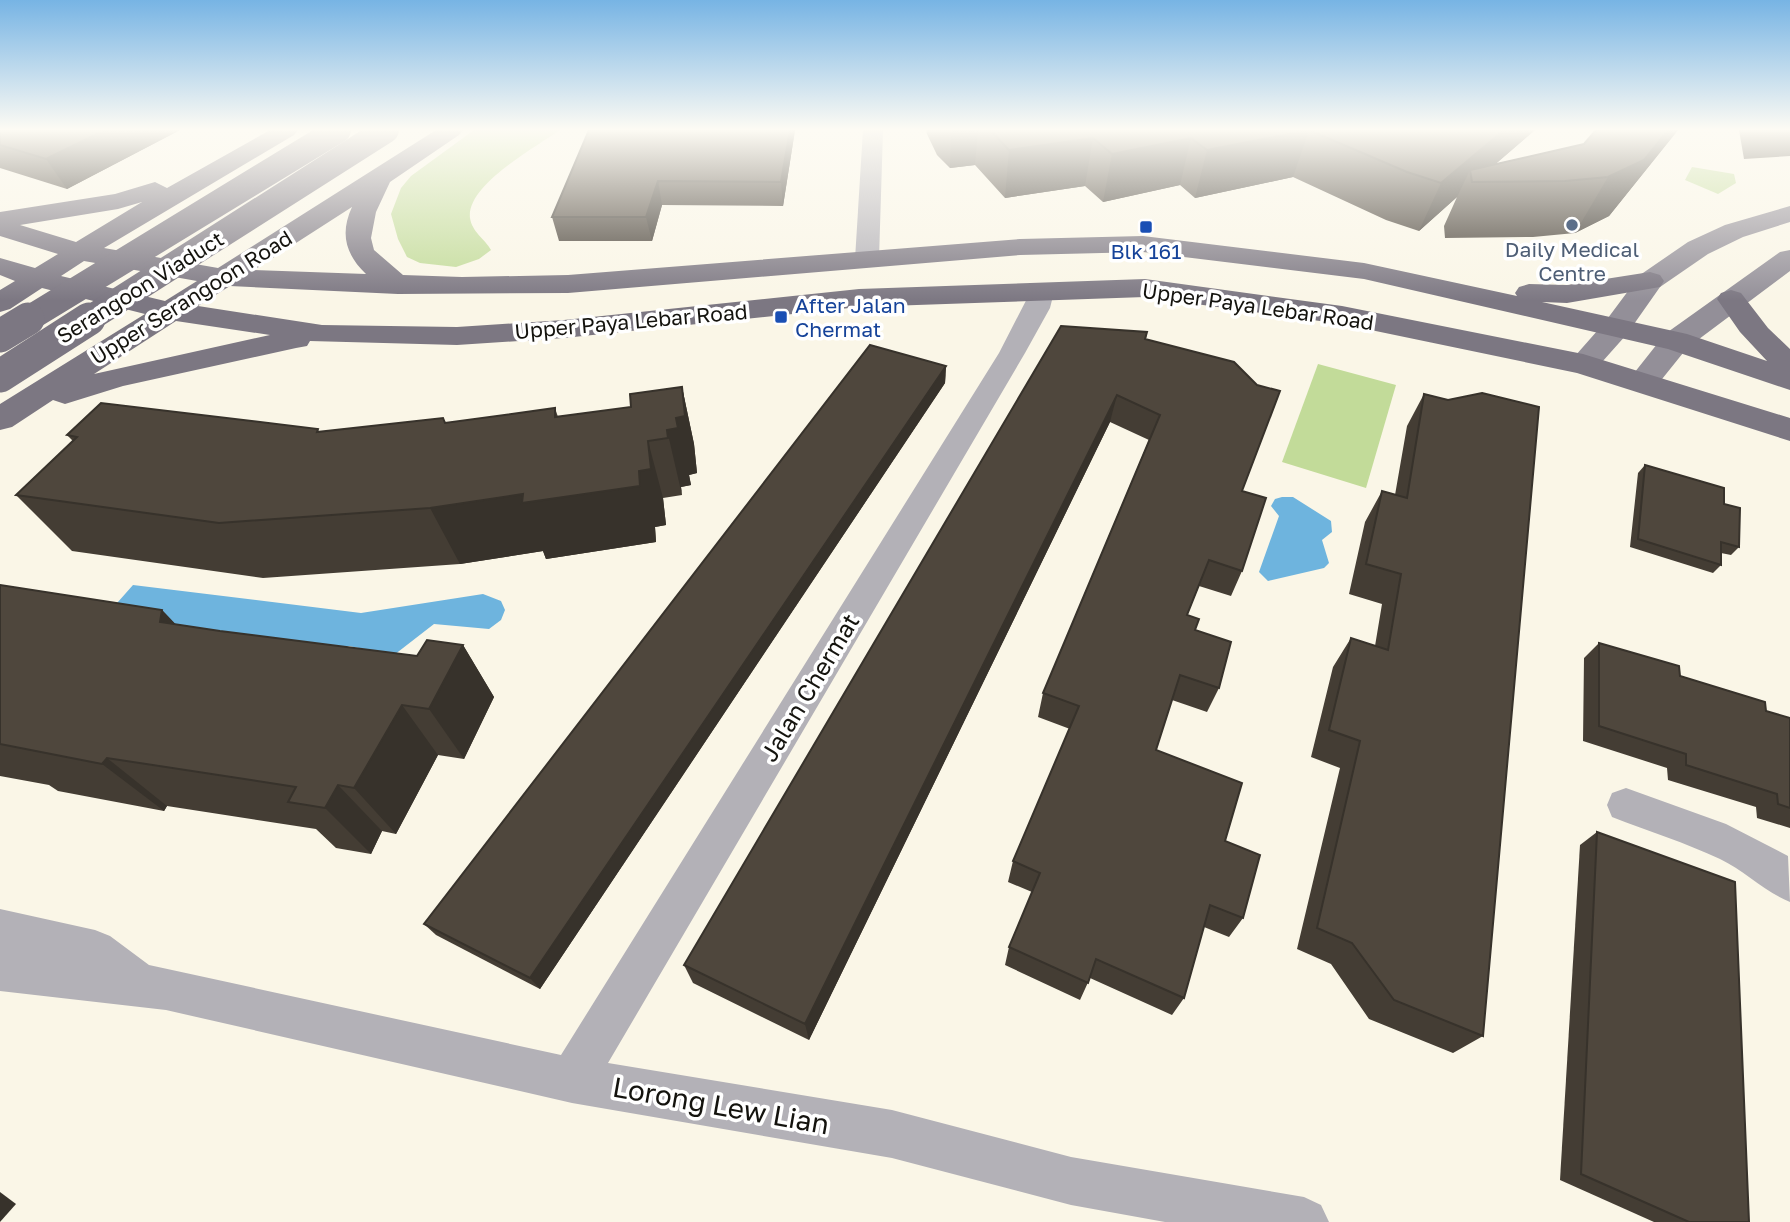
<svg xmlns="http://www.w3.org/2000/svg" width="1790" height="1222" viewBox="0 0 1790 1222" font-family="'Golos Text',sans-serif">
	<style>
		.green { fill: #c2db99 }
		.water { fill: #6eb4de }
		.lines { fill: none; stroke-linecap: round; stroke-linejoin: round }
		.minor { fill: #b3b1b7; fill-rule: evenodd }
		.secondary { fill: #938f98; fill-rule: evenodd }
		.primary { fill: #7c7782; fill-rule: evenodd }
		.primary-bridge-far1 { stroke: #7c7782; stroke-width: 26 }
		.primary-bridge { stroke: #7c7782; stroke-width: 33 }
		.wall { fill: #443d34 }
		.shaded-wall { fill: #37322b }
		.building { fill: #4f473d; stroke: #37322b; stroke-width: 2 }
		.service-dot { fill: #5c6f8a; stroke: #fff; stroke-width: 2.5 }
		.transit-dot { fill: #1a4fb4; stroke: #fff; stroke-width: 2.5 }
		.labels { text-anchor: middle; dominant-baseline: central; stroke-width: 7; stroke-linejoin: round; paint-order: stroke }
		.far-service-label { font-size: 21px; fill: #4e5e75; stroke: #fff }
		.far-transit-label { font-size: 21px; fill: #164399; stroke: #fff }
		.far-street-label { font-size: 21px; fill: #14130e; stroke: #fff }
		.street-label { font-size: 24px; fill: #14130e; stroke: #fff }
		.near-street-label { font-size: 28px; fill: #14130e; stroke: #fff }
	</style>
	<rect width="100%" height="100%" fill="#faf6e7"/>
	<g class="green">
		<path d="M 474,130 L 560,130 C 536,147 466,185 470,218 C 472,232 485,239 491,250 L 479,259 L 456,267 L 420,263 L 407,257 L 398,239 L 391,214 L 401,188 L 411,176 Z"/>
		<path d="M 1692,167 L 1734,174 L 1736,183 L 1718,194 L 1685,180 Z"/>
		<path d="M 1318,364 L 1396,385 L 1366,488 L 1282,462 Z"/>
	</g>
	<g class="water">
		<path d="M 1282,497 L 1293,497 L 1331,521 L 1332,532 L 1322,540 L 1329,563 L 1324,568 L 1268,581 L 1259,572 L 1279,516 L 1271,506 L 1275,499 Z"/>
		<path d="M 133,585 L 361,613 L 483,594 L 501,601 L 505,610 L 501,620 L 489,629 L 434,624 L 394,655 L 349,646 L 312,660 L 94,629 Z"/>
	</g>
	<g class="lines">
		<g class="minor">
			<path d="M 863,130 L 883,130 L 879,259 L 875,264 L 867,266 L 859,264 L 855,259 Z"/>
			<path d="M 1042,285 L 1051,287 L 1054,292 L 1050,308 L 1025,353 L 608,1063 L 892,1110 L 1071,1157 L 1304,1197 L 1321,1205 L 1329,1222 L 1165,1222 L 1071,1205 L 892,1158 L 572,1103 L 166,1010 L 0,991 L 0,909 L 95,930 L 110,936 L 149,965 L 561,1055 L 999,353 L 1033,287 Z"/>
			<path d="M 1626,788 L 1726,824 L 1788,856 L 1790,902 C 1765,892 1745,871 1720,859 C 1686,843 1648,831 1612,817 L 1607,805 L 1612,793 Z"/>
		</g>
		<g class="secondary">
			<path d="M 1790,206 L 1790,222 L 1743,237 L 1708,254 L 1660,287 L 1627,334 L 1594,371 L 1583,374 L 1572,371 L 1568,364 L 1605,322 L 1640,275 L 1688,242 L 1725,225 Z"/>
			<path d="M 1790,250 L 1790,271 L 1687,348 L 1654,389 L 1643,392 L 1632,389 L 1627,382 L 1665,334 L 1780,252 Z"/>
		</g>
		<path class="primary" d="M 270,130 L 298,130 L 294,135 L 104,248 L 218,268 L 436,130 L 463,130 L 459,135 L 390,182 L 376,212 L 371,238 L 374,250 L 403,275 L 462,277 L 568,275 L 1020,239 L 1143,236 L 1364,263 L 1517,296 L 1515,293 L 1519,287 L 1529,284 L 1567,285 L 1650,272 L 1660,275 L 1664,281 L 1660,287 L 1567,303 L 1542,302 L 1687,334 L 1767,361 L 1740,332 L 1717,299 L 1721,293 L 1731,290 L 1741,293 L 1768,328 L 1790,349 L 1790,390 L 1668,349 L 1364,279 L 1143,252 L 1020,255 L 568,293 L 398,294 L 230,286 L 198,306 L 322,325 L 457,327 L 564,320 L 859,289 L 1145,279 L 1342,306 L 1583,354 L 1790,418 L 1790,441 L 1577,373 L 1342,324 L 1145,297 L 859,307 L 564,338 L 457,345 L 310,341 L 307,346 L 296,348 L 123,386 L 65,404 L 53,400 L 12,427 L 0,430 L 0,404 L 145,314 L 42,288 L 10,309 L 0,312 L 0,290 L 15,281 L 0,275 L 0,258 L 35,268 L 58,254 L 0,236 L 0,212 L 115,194 L 155,182 L 167,188 ZM 142,202 L 76,242 L 20,225 L 118,209 ZM 352,207 C 340,233 345,254 366,274 L 254,270 ZM 84,261 L 197,281 L 165,301 L 61,276 ZM 176,321 L 270,335 L 94,374 Z"/>
		<g class="primary-bridge-far1">
			<path d="M 25,321 L 338,130"/>
			<path d="M 86,321 L 386,130"/>
		</g>
		<g class="primary-bridge">
			<path d="M 0,336 L 28,319"/>
			<path d="M 0,376 L 89,319"/>
		</g>
	</g>
	<g class="wall">
		<path d="M 0,130 L 180,130 L 67,189 L 0,168 Z"/>
		<path d="M 589,130 L 795,130 L 783,206 L 662,205 L 652,241 L 559,241 L 552,217 Z"/>
		<path d="M 926,130 L 1535,130 L 1495,164 L 1584,144 L 1596,130 L 1678,130 L 1609,216 L 1575,233 L 1533,237 L 1445,238 L 1444,226 L 1457,197 L 1419,231 L 1386,220 L 1293,177 L 1195,198 L 1180,185 L 1103,202 L 1085,186 L 1005,198 L 975,165 L 950,168 L 937,155 L 927,134 Z"/>
		<path d="M 1739,130 L 1790,130 L 1790,156 L 1744,159 Z"/>
		<path d="M 1147,332 L 1146,339 L 1242,491 L 1242,571 L 1231,596 L 1199,586 L 1187,615 L 1195,630 L 1219,688 L 1207,712 L 1172,700 L 1156,750 L 1225,841 L 1243,918 L 1229,937 L 1204,927 L 1184,998 L 1172,1015 L 1090,978 L 1080,1000 L 1005,965 L 1009,947 L 1032,892 L 1008,882 L 1013,861 L 1070,729 L 1038,717 L 1043,693 L 1149,440 L 1110,422 L 809,1040 L 693,983 L 684,965 Z"/>
		<path d="M 946,366 L 945,383 L 540,989 L 436,935 L 424,924 Z"/>
		<path d="M 682,387 L 694,444 L 697,473 L 689,475 L 691,485 L 681,487 L 682,495 L 663,498 L 666,525 L 655,527 L 656,542 L 546,559 L 543,551 L 460,564 L 263,578 L 72,551 L 16,495 L 73,441 L 67,435 L 319,432 L 443,418 L 446,423 L 555,408 L 558,417 L 631,407 Z"/>
		<path d="M 1424,394 L 1483,1036 L 1453,1053 L 1369,1019 L 1331,964 L 1297,949 L 1340,768 L 1311,757 L 1333,667 L 1351,638 L 1375,646 L 1382,604 L 1349,594 L 1365,522 L 1382,491 L 1395,495 L 1407,426 Z"/>
		<path d="M 1645,465 L 1724,504 L 1739,547 L 1731,555 L 1721,553 L 1721,565 L 1713,573 L 1630,547 L 1638,473 Z"/>
		<path d="M 0,585 L 162,610 L 175,624 L 220,631 L 417,656 L 463,645 L 494,697 L 464,759 L 438,755 L 396,834 L 382,831 L 371,854 L 336,848 L 316,829 L 167,806 L 164,811 L 58,791 L 49,785 L 0,776 Z"/>
		<path d="M 1599,643 L 1766,711 L 1790,718 L 1790,828 L 1757,818 L 1756,807 L 1668,780 L 1667,768 L 1583,741 L 1584,658 Z"/>
		<path d="M 1597,832 L 1749,1222 L 1654,1222 L 1560,1180 L 1580,845 Z"/>
	</g>
	<g class="shaded-wall">
		<path d="M 105,130 L 180,130 L 67,189 L 46,159 Z"/>
		<path d="M 790,130 L 795,130 L 783,206 L 781,182 Z"/>
		<path d="M 951,130 L 978,130 L 975,165 L 950,168 Z"/>
		<path d="M 1309,130 L 1293,177 L 1195,198 L 1207,150 Z"/>
		<path d="M 1504,130 L 1535,130 L 1475,182 L 1470,170 L 1457,197 L 1419,231 L 1441,183 Z"/>
		<path d="M 1668,130 L 1678,130 L 1609,216 L 1575,233 L 1608,177 Z"/>
		<path d="M 1093,138 L 1085,186 L 1005,198 L 1009,150 Z"/>
		<path d="M 1191,138 L 1180,185 L 1103,202 L 1112,154 Z"/>
		<path d="M 658,181 L 662,205 L 652,241 L 646,217 Z"/>
		<path d="M 946,366 L 945,383 L 540,989 L 530,978 Z"/>
		<path d="M 682,387 L 694,444 L 697,473 L 689,475 L 691,485 L 681,487 L 682,495 L 667,430 Z"/>
		<path d="M 1117,395 L 1110,422 L 809,1040 L 805,1024 Z"/>
		<path d="M 648,441 L 663,498 L 666,525 L 655,527 L 656,542 L 546,559 L 543,551 L 460,564 L 430,508 L 639,471 Z"/>
		<path d="M 162,610 L 213,663 L 160,622 Z"/>
		<path d="M 463,645 L 494,697 L 464,759 L 429,709 Z"/>
		<path d="M 402,705 L 438,755 L 396,834 L 354,788 Z"/>
		<path d="M 107,758 L 167,806 L 164,811 L 102,764 Z"/>
		<path d="M 338,785 L 382,831 L 371,854 L 325,808 Z"/>
		<path d="M 0,1192 L 16,1204 L 0,1222 Z"/>
	</g>
	<g class="building">
		<path d="M 0,130 L 105,130 L 46,159 L 0,145 Z"/>
		<path d="M 589,130 L 790,130 L 781,182 L 658,181 L 646,217 L 552,217 Z"/>
		<path d="M 990,130 L 1504,130 L 1441,183 L 1407,172 L 1309,130 L 1207,150 L 1191,138 L 1112,154 L 1093,138 L 1009,150 Z"/>
		<path d="M 1596,130 L 1668,130 L 1644,160 L 1608,177 L 1565,181 L 1472,182 L 1470,170 L 1584,144 Z"/>
		<path d="M 1061,326 L 1147,332 L 1145,339 L 1234,362 L 1257,385 L 1280,391 L 1242,491 L 1266,498 L 1242,571 L 1209,560 L 1187,615 L 1199,619 L 1195,630 L 1231,642 L 1219,688 L 1180,675 L 1156,750 L 1242,783 L 1225,841 L 1260,855 L 1243,918 L 1210,905 L 1184,998 L 1096,959 L 1088,983 L 1009,947 L 1040,873 L 1013,861 L 1079,706 L 1043,693 L 1160,415 L 1117,395 L 805,1024 L 684,965 Z"/>
		<path d="M 870,345 L 946,366 L 530,978 L 424,924 Z"/>
		<path d="M 682,387 L 685,416 L 676,418 L 678,428 L 667,430 L 668,438 L 648,441 L 651,469 L 639,471 L 640,486 L 522,503 L 523,494 L 430,508 L 219,523 L 16,495 L 77,437 L 67,435 L 101,403 L 318,429 L 317,432 L 443,418 L 445,423 L 555,408 L 555,417 L 631,407 L 630,394 Z"/>
		<path d="M 1482,393 L 1539,407 L 1483,1036 L 1394,1000 L 1352,943 L 1317,928 L 1360,741 L 1329,730 L 1351,638 L 1388,650 L 1401,574 L 1366,564 L 1382,491 L 1407,498 L 1424,394 L 1448,400 Z"/>
		<path d="M 1645,465 L 1724,488 L 1724,504 L 1740,508 L 1739,547 L 1721,542 L 1721,565 L 1638,539 Z"/>
		<path d="M 0,585 L 162,610 L 160,622 L 220,631 L 417,656 L 427,640 L 463,645 L 429,709 L 402,705 L 354,788 L 338,785 L 325,808 L 288,802 L 296,787 L 107,758 L 102,764 L 0,744 Z"/>
		<path d="M 1599,643 L 1679,666 L 1680,676 L 1765,702 L 1766,711 L 1790,718 L 1790,808 L 1778,804 L 1777,794 L 1686,765 L 1686,754 L 1599,726 Z"/>
		<path d="M 1597,832 L 1735,882 L 1749,1222 L 1689,1222 L 1581,1174 Z"/>
	</g>
	<linearGradient id="sky" x2="0" y2="1"><stop stop-color="#77b4e4"/><stop offset="0.43" stop-color="#fdfbf4"/><stop offset="1" stop-color="#fdfbf4" stop-opacity="0"/></linearGradient>
	<rect width="1790" height="301" fill="url(#sky)"/>
	<circle class="service-dot" cx="1572" cy="225" r="7"/>
	<g class="transit-dot">
		<rect x="1139" y="220" width="14" height="14" rx="3.5"/>
		<rect x="774" y="310" width="14" height="14" rx="3.5"/>
	</g>
	<g class="labels">
		<g class="far-service-label">
			<text x="1572" y="249">Daily Medical<tspan x="1572" dy="24">Centre</tspan></text>
		</g>
		<g class="far-transit-label">
			<text x="1146" y="251">Blk 161</text>
			<text x="795" y="305" text-anchor="start">After Jalan<tspan x="795" dy="24">Chermat</tspan></text>
		</g>
		<g class="far-street-label">
			<text transform="translate(140 287) rotate(-32)">Serangoon Viaduct</text>
			<text transform="translate(191 297) rotate(-32)">Upper Serangoon Road</text>
			<text transform="translate(1258 306) rotate(8)">Upper Paya Lebar Road</text>
			<text transform="translate(631 321) rotate(-5)">Upper Paya Lebar Road</text>
		</g>
		<g class="street-label">
			<text transform="translate(809 687) rotate(-59)">Jalan Chermat</text>
		</g>
		<g class="near-street-label">
			<text transform="translate(721 1105) rotate(10)">Lorong Lew Lian</text>
		</g>
	</g>
</svg>
